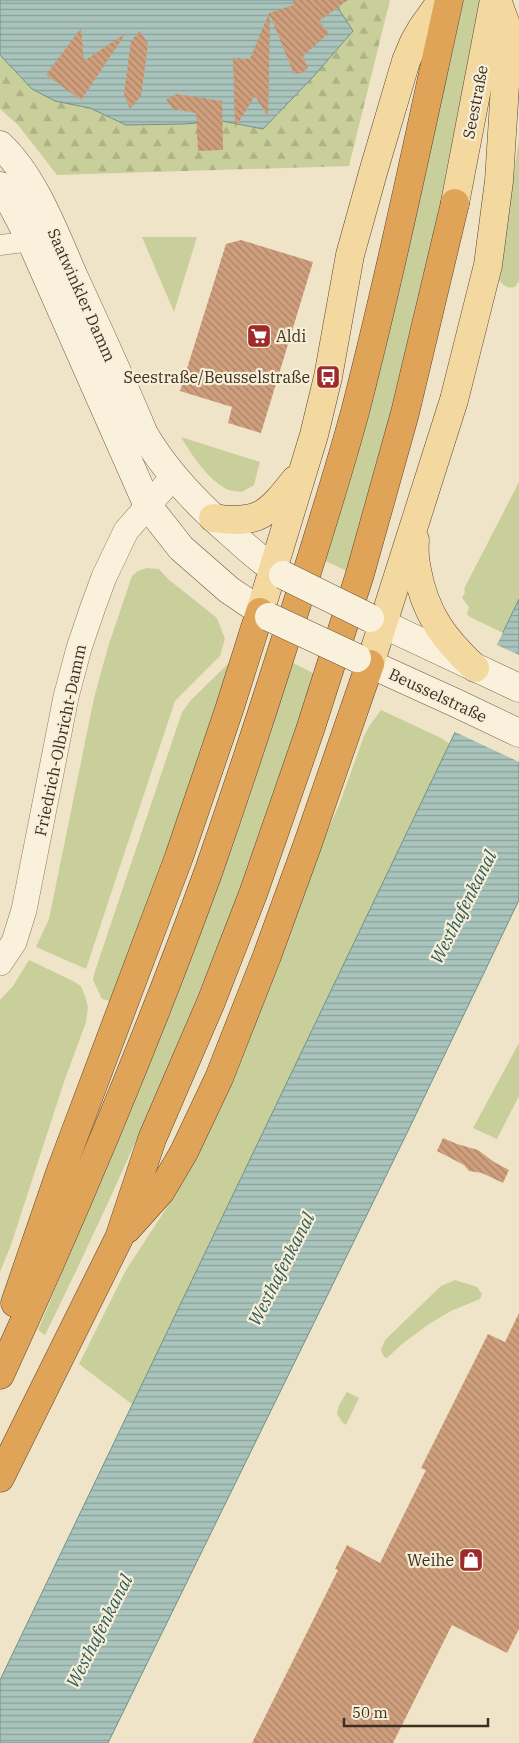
<svg xmlns="http://www.w3.org/2000/svg" width="519" height="1743" viewBox="0 0 519 1743" font-family="'IBM Plex Serif',serif">
	<style>
		.green { fill: #c9cf9b }
		.forest { fill: url(#forest-firs) }
		.water { fill: url(#water-rules); stroke: #6f938a }
		.pier { fill: #f0e4c8 }
		.building { fill: url(#building-back-hatch) }
		.lines { fill: none; stroke-linecap: round; stroke-linejoin: round }
		.minor-casing { stroke: #8d765c; stroke-width: 21 }
		.tertiary-casing { stroke: #8d765c; stroke-width: 26 }
		.secondary-casing { stroke: #6f573f; stroke-width: 29 }
		.primary-casing { stroke: #5b4430; stroke-width: 29 }
		.motorway-casing { stroke: #5b4430; stroke-width: 29 }
		.minor { stroke: #faf1dc; stroke-width: 20 }
		.tertiary { stroke: #faf1dc; stroke-width: 25 }
		.secondary { stroke: #faf1dc; stroke-width: 28 }
		.primary { stroke: #f3d9a0; stroke-width: 28 }
		.motorway { stroke: #e0a458; stroke-width: 28 }
		.secondary-bridge-casing { stroke: #6f573f; stroke-width: 29; stroke-linecap: butt }
		.secondary-bridge { stroke: #faf1dc; stroke-width: 28 }
		.labels { text-anchor: middle; dominant-baseline: central; stroke-width: 4.5; stroke-linejoin: round; paint-order: stroke }
		.street-label { font-size: 16px; fill: #3d2e20; stroke: #f7eed8 }
		.poi-label { font-size: 16px; fill: #3d2e20; stroke: #f7eed8; text-anchor: end }
		.water-label { font-size: 18px; font-style: italic; fill: #2f5d5a; stroke: #f7eed8 }
	</style>
	<defs>
		<pattern id="forest-firs" width="22" height="20" patternUnits="userSpaceOnUse" patternTransform="scale(1.25)"><rect width="22" height="20" fill="#c9cf9b"/><path d="M5 1l3.5 6h-7zM16 11l3.5 6h-7z" fill="#aeb285"/></pattern>
		<pattern id="water-rules" width="6" height="5" patternUnits="userSpaceOnUse" patternTransform="scale(1.25)"><rect width="6" height="5" fill="#a9c4bc"/><path d="M0 2.5h6" fill="none" stroke="#8ba098"/></pattern>
		<pattern id="building-back-hatch" width="6" height="6" patternUnits="userSpaceOnUse" patternTransform="scale(1.25)"><rect width="6" height="6" fill="#cf9f7d"/><path d="M-1 5l2 2M0 0l6 6M5-1l2 2" fill="none" stroke="#a98266"/></pattern>
	</defs>
	<rect width="100%" height="100%" fill="#f0e4c8"/>
	<g class="green">
		<path d="M 461,0 L 483,0 L 435,235 L 406,357 L 347,571 L 323,560 Z"/>
		<path d="M 519,139 L 519,281 L 515,287 C 507,289 503,285 498,279 Z"/>
		<path d="M 142,237 L 197,237 L 174,312 Z"/>
		<path d="M 181,437 L 260,462 L 254,485 L 242,492 C 237,491 231,491 226,489 C 207,478 192,456 181,437 Z"/>
		<path d="M 519,482 L 519,599 L 503,633 L 470,617 L 467,614 L 469,607 L 462,598 L 465,592 L 464,589 Z"/>
		<path d="M 147,568 L 159,569 L 168,579 L 217,618 L 225,639 L 220,656 L 175,701 L 86,969 L 36,947 L 49,919 L 94,698 L 108,647 L 132,576 L 138,571 Z"/>
		<path d="M 232,660 L 176,826 L 110,1001 L 102,999 L 93,980 L 94,974 L 182,712 L 191,700 Z"/>
		<path d="M 291,662 L 315,674 C 295,732 276,791 255,849 C 193,1015 123,1177 45,1335 L 38,1330 L 109,1160 Z"/>
		<path d="M 381,710 L 441,738 L 450,744 L 133,1405 L 79,1364 L 126,1270 L 173,1198 L 313,863 L 339,805 L 364,736 L 370,725 Z"/>
		<path d="M 29,960 L 71,980 L 81,986 L 85,996 L 88,1007 L 86,1022 L 64,1082 L 11,1245 L 0,1272 L 0,1000 L 13,986 Z"/>
		<path d="M 519,1043 L 519,1096 L 497,1139 L 473,1128 Z"/>
		<path d="M 455,1280 L 477,1287 L 482,1294 L 480,1299 L 451,1311 L 429,1324 L 402,1344 L 387,1358 L 384,1357 L 381,1350 L 385,1340 L 441,1286 Z"/>
		<path d="M 347,1392 L 359,1398 L 346,1425 L 342,1422 L 337,1414 L 339,1405 Z"/>
	</g>
	<path class="forest" d="M 333,0 L 390,0 L 349,166 L 57,175 L 18,125 L 0,109 L 0,55 L 32,89 L 55,101 L 90,108 L 126,125 L 222,121 L 263,129 L 313,77 L 353,31 Z"/>
	<g class="water">
		<path d="M 0,0 L 333,0 L 353,31 L 313,77 L 263,129 L 222,121 L 184,124 L 126,125 L 90,108 L 55,101 L 32,89 L 0,55 Z"/>
		<path d="M 519,599 L 519,900 L 407,1133 L 108,1743 L 0,1743 L 0,1680 Z"/>
	</g>
	<path class="pier" d="M 501,632 L 503,633 L 497,645 L 519,655 L 519,762 L 453,731 Z"/>
	<g class="building">
		<path d="M 293,0 L 348,0 L 319,21 L 329,33 L 303,56 L 308,68 L 302,73 L 294,74 L 270,15 L 268,117 L 255,96 L 235,128 L 233,58 L 250,59 L 269,13 L 294,5 Z"/>
		<path d="M 81,28 L 84,61 L 126,33 L 81,100 L 46,75 Z"/>
		<path d="M 140,31 L 148,44 L 141,96 L 130,109 L 124,94 L 131,41 Z"/>
		<path d="M 176,94 L 222,101 L 223,150 L 198,151 L 196,113 L 173,109 L 166,100 Z"/>
		<path d="M 241,240 L 313,262 L 261,433 L 228,423 L 232,407 L 180,391 L 226,244 Z"/>
		<path d="M 443,1138 L 457,1144 L 478,1150 L 494,1162 L 509,1170 L 503,1183 L 482,1173 L 469,1171 L 464,1165 L 437,1151 Z"/>
		<path d="M 519,1313 L 519,1629 L 507,1653 L 452,1625 L 393,1743 L 252,1743 L 338,1570 L 335,1569 L 347,1545 L 380,1563 L 426,1470 L 421,1468 L 488,1334 L 505,1342 Z"/>
	</g>
	<g class="lines">
		<defs>
			<path id="minor" d="M 0,245 L 31,241 L 43,236"/>
			<path id="tertiary" d="M 0,963 L 14,942 L 24,910 L 66,697 L 79,648 L 93,607 L 104,577 L 126,531 L 173,477"/>
			<g id="secondary">
				<path d="M 0,145 C 35,178 55,234 74,277 C 98,329 122,381 144,434 C 167,474 200,507 235,537 C 250,551 265,564 283,575"/>
				<path d="M 0,186 L 12,205 L 31,241 L 148,506 L 181,548 L 229,590 L 269,617"/>
				<path d="M 370,618 L 519,688"/>
				<path d="M 357,658 L 458,704 L 519,733"/>
			</g>
			<g id="primary">
				<path d="M 455,203 L 494,0"/>
				<path d="M 213,518 C 259,525 268,514 295,480"/>
				<path d="M 415,540 C 414,550 415,560 417,570 C 425,614 444,639 475,668"/>
				<path d="M 260,612 L 314,435 L 328,377 L 350,255 L 374,169 L 406,61 L 414,42 L 422,28 L 442,0"/>
				<path d="M 370,664 L 454,400 L 488,265 L 499,181 L 508,38 L 508,30 L 497,0"/>
			</g>
			<g id="motorway">
				<path d="M 127,1229 L 161,1191 L 184,1152 L 219,1078 L 267,956 L 307,846 L 370,664"/>
				<path d="M 15,1303 L 61,1170 L 179,857 L 229,710 L 260,612"/>
				<path d="M 0,1375 C 76,1209 147,1041 209,870 C 233,801 256,732 278,663 C 305,579 332,496 355,412 C 390,276 419,137 449,0"/>
				<path d="M 0,1478 L 119,1238 L 152,1139 L 211,1002 L 253,894 L 310,730 L 360,574 L 405,413 L 455,203"/>
			</g>
		</defs>
		<use href="#minor" class="minor-casing"/>
		<use href="#tertiary" class="tertiary-casing"/>
		<use href="#secondary" class="secondary-casing"/>
		<use href="#primary" class="primary-casing"/>
		<use href="#motorway" class="motorway-casing"/>
		<use href="#minor" class="minor"/>
		<use href="#tertiary" class="tertiary"/>
		<use href="#secondary" class="secondary"/>
		<use href="#primary" class="primary"/>
		<use href="#motorway" class="motorway"/>
		<defs>
			<g id="secondary-bridge">
				<path d="M 283,575 L 370,618"/>
				<path d="M 269,617 L 357,658"/>
			</g>
		</defs>
		<use href="#secondary-bridge" class="secondary-bridge-casing"/>
		<use href="#secondary-bridge" class="secondary-bridge"/>
	</g>
	<defs>
		<symbol id="supermarket-square" viewBox="-11 -11 22 22"><rect x="-9" y="-9" width="18" height="18" rx="4" fill="#9e2a2b" stroke="#f7eed8"/><path d="M-6-5.5h2.5l.6 2H6L4.5 2H-2.5L-4.4-4H-6ZM-1.5 3.2a1.3 1.3 0 1 0 .1 0ZM3 3.2a1.3 1.3 0 1 0 .1 0Z" fill="#fff"/></symbol>
		<symbol id="bus-square" viewBox="-11 -11 22 22"><rect x="-9" y="-9" width="18" height="18" rx="4" fill="#9e2a2b" stroke="#f7eed8"/><path d="M-5-6H5V4H4V6H2V4H-2V6H-4V4H-5ZM-3.5-4V0h7V-4ZM-3.5 1.2v1.5H-2V1.2ZM2 1.2v1.5H3.5V1.2Z" fill="#fff"/></symbol>
		<symbol id="shop-square" viewBox="-11 -11 22 22"><rect x="-9" y="-9" width="18" height="18" rx="4" fill="#9e2a2b" stroke="#f7eed8"/><path d="M-5-2.5h2.3a2.7 3.5 0 0 1 5.4 0H5L5.5 6h-11ZM-1.5-2.5h3a1.5 2.3 0 0 0-3 0Z" fill="#fff"/></symbol>
	</defs>
	<g fill-rule="evenodd">
		<use href="#supermarket-square" x="245" y="322" width="28" height="28"/>
		<use href="#bus-square" x="314" y="363" width="28" height="28"/>
		<use href="#shop-square" x="457" y="1546" width="28" height="28"/>
	</g>
	<g class="labels">
		<g class="street-label">
			<text transform="translate(475 102) rotate(-79)">Seestraße</text>
			<text transform="translate(82 295) rotate(66)">Saatwinkler Damm</text>
			<text transform="translate(438 695) rotate(25)">Beusselstraße</text>
			<text transform="translate(60 740) rotate(-78)">Friedrich-Olbricht-Damm</text>
		</g>
		<g class="poi-label">
			<text x="276" y="336" text-anchor="start">Aldi</text>
			<text x="310" y="377">Seestraße/Beusselstraße</text>
			<text x="454" y="1560">Weihe</text>
		</g>
		<g class="water-label">
			<text transform="translate(463 907) rotate(-63)">Westhafenkanal</text>
			<text transform="translate(281 1269) rotate(-63)">Westhafenkanal</text>
			<text transform="translate(99 1631) rotate(-63)">Westhafenkanal</text>
		</g>
	</g>
	<path d="M344 1718v8h144v-8" fill="none" stroke="#3d2e20" stroke-width="2.5"/>
	<text x="352" y="1718" font-size="15" fill="#3d2e20" stroke="#f7eed8" stroke-width="4" paint-order="stroke">50 m</text>
</svg>
